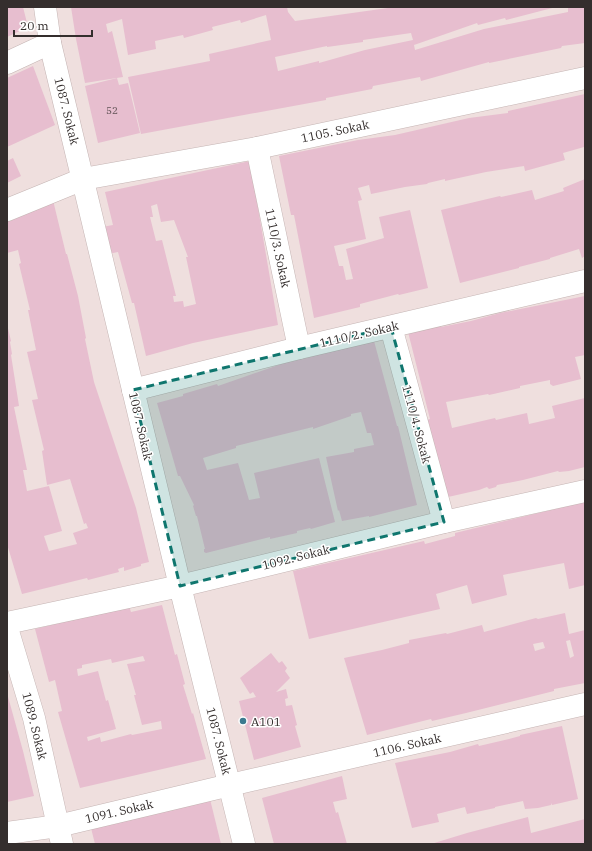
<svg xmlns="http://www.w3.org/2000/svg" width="592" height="851" viewBox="0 0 592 851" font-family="'IBM Plex Serif',serif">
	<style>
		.building { fill: #e7becf; fill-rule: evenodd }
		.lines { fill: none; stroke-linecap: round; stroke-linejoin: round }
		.minor-casing { stroke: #c5b5b4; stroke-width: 23 }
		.minor { stroke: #fff; stroke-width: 22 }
		.marked { fill: #0f766e; fill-opacity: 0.2; stroke: #0f766e; stroke-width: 3; stroke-dasharray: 8 5; stroke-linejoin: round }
		.poi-dot { fill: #3b7a8f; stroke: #fff; stroke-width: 1.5 }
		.labels { text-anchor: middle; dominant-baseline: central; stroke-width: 3; stroke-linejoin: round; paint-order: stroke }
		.number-label { font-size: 10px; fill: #615256 }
		.street-label { font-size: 12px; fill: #342e2d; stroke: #fff }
		.poi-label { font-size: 12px; fill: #342e2d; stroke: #fff; text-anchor: start }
	</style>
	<rect width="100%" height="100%" fill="#efdfde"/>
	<g class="building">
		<path d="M 7,7 L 23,7 L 28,27 L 7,37 Z"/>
		<path d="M 71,7 L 287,7 L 288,12 L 295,21 L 395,7 L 556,7 L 506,20 L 505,18 L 478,25 L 477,23 L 414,45 L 415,50 L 484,29 L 568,12 L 568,7 L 585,7 L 585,43 L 562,46 L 561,48 L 489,63 L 489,62 L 421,81 L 420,77 L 373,86 L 372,89 L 326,98 L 326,100 L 141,134 L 128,77 L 210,61 L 209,54 L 271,40 L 266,15 L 241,23 L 240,20 L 212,27 L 213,30 L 184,38 L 183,35 L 155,41 L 156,49 L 128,55 L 122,19 L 106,24 L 108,33 L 112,31 L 123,77 L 85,83 L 76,39 ZM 411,33 L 413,40 L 365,50 L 319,63 L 319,61 L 278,71 L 275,57 L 327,46 L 327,47 L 363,42 L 363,40 Z"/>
		<path d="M 33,66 L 55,125 L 7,147 L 7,78 Z"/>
		<path d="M 117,78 L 119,85 L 128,83 L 140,133 L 98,143 L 85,86 Z"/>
		<path d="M 585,94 L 585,150 L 584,147 L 563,153 L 565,160 L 525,171 L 524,166 L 486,172 L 445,181 L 445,179 L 428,183 L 427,184 L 405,187 L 371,194 L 369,185 L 358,188 L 362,200 L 358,201 L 366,239 L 334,246 L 339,266 L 343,266 L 346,280 L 353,279 L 346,249 L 384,238 L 379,217 L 410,210 L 428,288 L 399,295 L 398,294 L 360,304 L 360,307 L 314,318 L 294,215 L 291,215 L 279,156 L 358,140 L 395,135 L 469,118 L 508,113 L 508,111 Z"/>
		<path d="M 13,158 L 21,176 L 7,183 L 7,161 Z"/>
		<path d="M 250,161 L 278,325 L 193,343 L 146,356 L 134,303 L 132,303 L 118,252 L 108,254 L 102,227 L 113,225 L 105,192 ZM 157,204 L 161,222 L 174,220 L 188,257 L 186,257 L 196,304 L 184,307 L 183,301 L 174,302 L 173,296 L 176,296 L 162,240 L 156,241 L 150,217 L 153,217 L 151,206 Z"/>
		<path d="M 585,179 L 585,256 L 582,258 L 579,249 L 550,258 L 550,259 L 519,267 L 519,268 L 460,283 L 441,210 L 500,196 L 501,197 L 532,190 L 535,200 L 564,191 L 563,188 Z"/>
		<path d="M 52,196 L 66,254 L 67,254 L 78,296 L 86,338 L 85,339 L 94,382 L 136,508 L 149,562 L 141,564 L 141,566 L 124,571 L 124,567 L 118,569 L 119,572 L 88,580 L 87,578 L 22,594 L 7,544 L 7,324 L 11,341 L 10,342 L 12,354 L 11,355 L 19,406 L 14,407 L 27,470 L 23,470 L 27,491 L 49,486 L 62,531 L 44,536 L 49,551 L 77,544 L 73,533 L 88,528 L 86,523 L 84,524 L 70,479 L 47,485 L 42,451 L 44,450 L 32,400 L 38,399 L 27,352 L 36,350 L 28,310 L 30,310 L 19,264 L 21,263 L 18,250 L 7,253 L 7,217 Z"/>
		<path d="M 585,296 L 585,355 L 575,357 L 581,379 L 553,386 L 550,384 L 550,380 L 520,386 L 520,388 L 489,395 L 488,394 L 446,402 L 452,428 L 495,418 L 496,420 L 527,413 L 529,424 L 555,418 L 552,406 L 585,398 L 585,467 L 569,471 L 559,472 L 558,471 L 523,480 L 497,485 L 496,487 L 489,489 L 487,487 L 479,490 L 448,497 L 426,420 L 430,419 L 408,332 L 441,325 L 441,327 L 471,321 L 500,313 Z"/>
		<path d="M 374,341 L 397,426 L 398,426 L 417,505 L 369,517 L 369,516 L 342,521 L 339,510 L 338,511 L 326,457 L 354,452 L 354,449 L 374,445 L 371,433 L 367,433 L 361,412 L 351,414 L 351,416 L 313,429 L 313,427 L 236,446 L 236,448 L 203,458 L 207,470 L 238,463 L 249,500 L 260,498 L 254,473 L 319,458 L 335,522 L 311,529 L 310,528 L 297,531 L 297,533 L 270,539 L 270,537 L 206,553 L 204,552 L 204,549 L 205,549 L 197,516 L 196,516 L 193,506 L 194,505 L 180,476 L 178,476 L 157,403 L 183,396 L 183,394 L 217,384 L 218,386 L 293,360 Z"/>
		<path d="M 584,502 L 585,585 L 569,589 L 564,563 L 503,575 L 507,595 L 472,604 L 467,585 L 436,594 L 440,609 L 309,639 L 293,571 L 424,541 L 425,544 L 455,536 L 455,533 Z"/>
		<path d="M 162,605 L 175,655 L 177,654 L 185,684 L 183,685 L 192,714 L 193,713 L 206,759 L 80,788 L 58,712 L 62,711 L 55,680 L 49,682 L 35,629 L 129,606 L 131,612 ZM 143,656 L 145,661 L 127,664 L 136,695 L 134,695 L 142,725 L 161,721 L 162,729 L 132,735 L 131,734 L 101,742 L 100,737 L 88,741 L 87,737 L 116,729 L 108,700 L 106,701 L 98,671 L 78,676 L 77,669 L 82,668 L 82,665 L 111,659 L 112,663 Z"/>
		<path d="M 565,613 L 569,634 L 585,630 L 585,683 L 554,689 L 554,691 L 466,713 L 432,721 L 431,719 L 367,735 L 344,658 L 382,650 L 409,643 L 409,640 L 446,633 L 447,634 L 482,625 L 484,632 L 536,618 L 538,619 ZM 570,640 L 574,656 L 570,658 L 566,641 ZM 543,642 L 545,648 L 535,651 L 533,644 Z"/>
		<path d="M 271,653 L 279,663 L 282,661 L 287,668 L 285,671 L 290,678 L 276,692 L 286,689 L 288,698 L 285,699 L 286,706 L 292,705 L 297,725 L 295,726 L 301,747 L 254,760 L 239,701 L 256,697 L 253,692 L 250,694 L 240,678 Z"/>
		<path d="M 7,693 L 23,751 L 34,796 L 7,802 Z"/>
		<path d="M 562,726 L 578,799 L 552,805 L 552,803 L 551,805 L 538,808 L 525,809 L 523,801 L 495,807 L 495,808 L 467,814 L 465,807 L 437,814 L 439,822 L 412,828 L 395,763 L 450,752 L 478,744 L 479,746 L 509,739 L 520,736 L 520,735 Z"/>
		<path d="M 342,776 L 347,799 L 333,802 L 336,813 L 338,812 L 347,844 L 274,844 L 262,798 Z"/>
		<path d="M 209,795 L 221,844 L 95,844 L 91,828 Z"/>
		<path d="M 528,817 L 531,833 L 585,819 L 585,844 L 431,844 L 467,833 Z"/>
	</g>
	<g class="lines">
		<defs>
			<g id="minor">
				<path d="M 45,7 L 50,43 L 180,586 L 244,844"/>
				<path d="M 7,63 L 50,43"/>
				<path d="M 257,148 L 299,348"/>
				<path d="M 7,210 L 83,179 L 257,148 L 585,78"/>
				<path d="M 391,327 L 444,522"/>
				<path d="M 133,390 L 299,348 L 585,281"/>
				<path d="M 7,623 L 180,586 L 444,522 L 585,491"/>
				<path d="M 7,628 L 34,718 L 62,844"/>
				<path d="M 7,833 L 58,826 L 230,785 L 585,704"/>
			</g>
		</defs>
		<use href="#minor" class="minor-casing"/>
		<use href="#minor" class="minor"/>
	</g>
	<path class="marked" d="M 391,327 L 444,522 L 180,586 L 133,390 Z"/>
	<circle class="poi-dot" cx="243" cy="721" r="4"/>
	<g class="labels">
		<g class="number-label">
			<text x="112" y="110">52</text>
		</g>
		<g class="street-label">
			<text transform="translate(67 111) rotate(76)">1087. Sokak</text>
			<text transform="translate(335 131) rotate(-12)">1105. Sokak</text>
			<text transform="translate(278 248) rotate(78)">1110/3. Sokak</text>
			<text transform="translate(359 334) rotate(-13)">1110/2. Sokak</text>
			<text transform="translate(417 424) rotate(75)">1110/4. Sokak</text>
			<text transform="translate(141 426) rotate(77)">1087. Sokak</text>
			<text transform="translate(296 557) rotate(-14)">1092. Sokak</text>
			<text transform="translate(35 726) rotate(76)">1089. Sokak</text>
			<text transform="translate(219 741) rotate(76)">1087. Sokak</text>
			<text transform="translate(407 745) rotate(-13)">1106. Sokak</text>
			<text transform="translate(119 811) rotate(-13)">1091. Sokak</text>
		</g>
		<g class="poi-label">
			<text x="251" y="721">A101</text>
		</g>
	</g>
	<rect width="592" height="851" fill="none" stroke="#342e2d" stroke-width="16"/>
	<path d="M14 30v6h78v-6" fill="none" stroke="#342e2d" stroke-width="2"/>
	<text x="20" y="30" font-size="12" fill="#342e2d" stroke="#ffffff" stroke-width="3" paint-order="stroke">20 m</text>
</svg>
